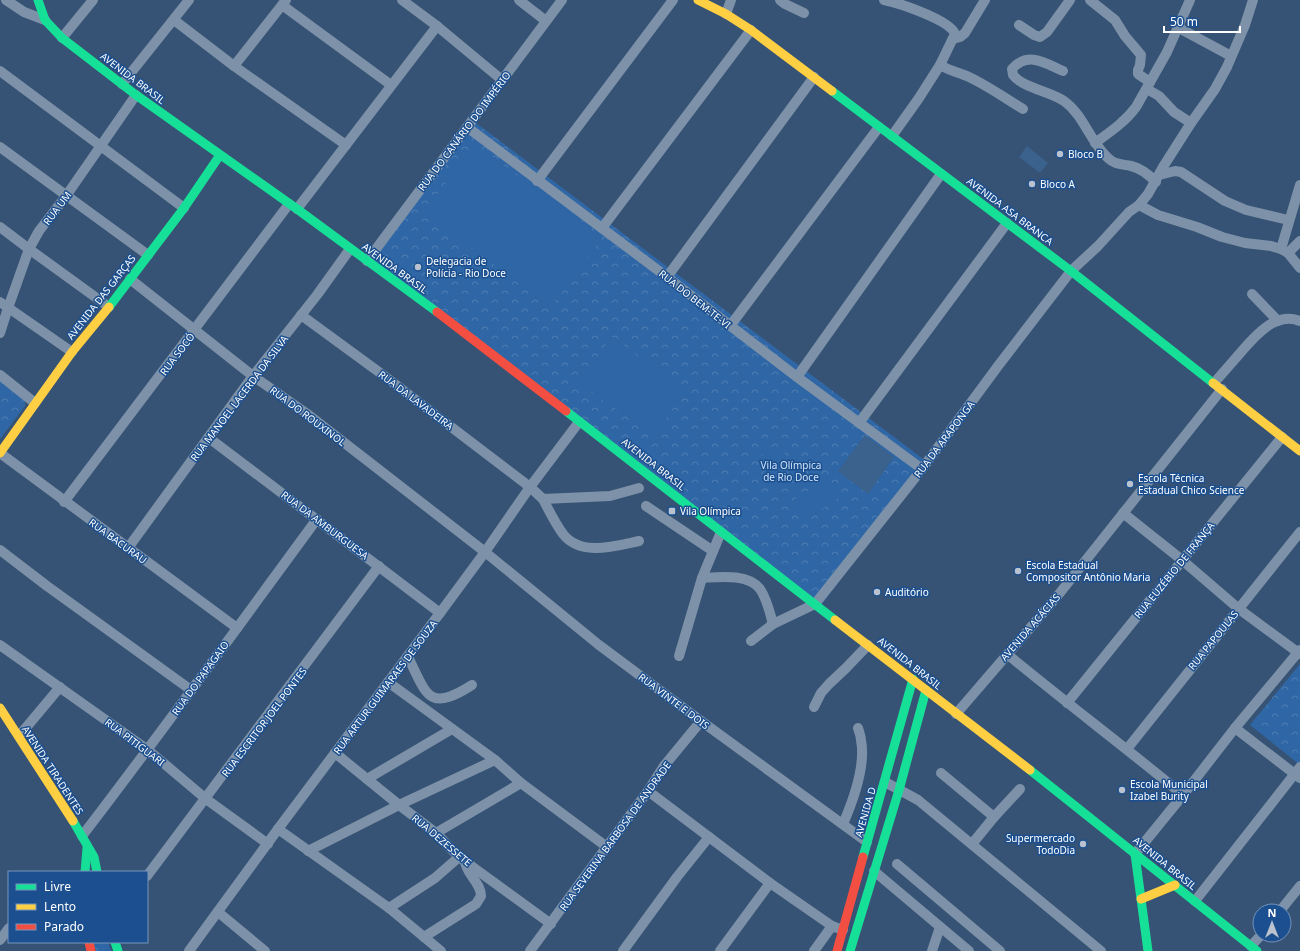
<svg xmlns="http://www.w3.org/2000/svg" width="1300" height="951" viewBox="0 0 1300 951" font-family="'Noto Sans',sans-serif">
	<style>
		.forest { fill: url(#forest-crowns) }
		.garden { fill: #2f66a5 }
		.water { fill: #3b618d }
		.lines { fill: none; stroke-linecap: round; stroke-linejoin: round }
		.street { stroke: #7d92a8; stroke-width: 10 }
		.fast { stroke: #16e098; stroke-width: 9 }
		.slow { stroke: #ffcf43; stroke-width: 9 }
		.jam { stroke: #f24e42; stroke-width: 9 }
		.poi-dot { fill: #b9c2ce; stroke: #1b4f8f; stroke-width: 1.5 }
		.labels { text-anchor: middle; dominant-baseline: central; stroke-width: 3; stroke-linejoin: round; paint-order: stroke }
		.street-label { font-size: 10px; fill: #fff; stroke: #1b4f8f }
		.poi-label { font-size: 10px; fill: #fff; stroke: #1b4f8f; text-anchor: start }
		.park-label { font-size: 10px; fill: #cfe3fa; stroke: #1b4f8f }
	</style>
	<defs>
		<pattern id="forest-crowns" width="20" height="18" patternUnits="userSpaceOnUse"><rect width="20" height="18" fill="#2f66a5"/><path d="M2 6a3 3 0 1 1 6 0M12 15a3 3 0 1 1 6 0" fill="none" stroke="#4e7db2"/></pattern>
	</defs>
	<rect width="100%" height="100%" fill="#365274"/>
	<g class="forest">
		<path d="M 476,123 L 930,464 L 821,605 L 368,262 Z"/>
		<path d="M 0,381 L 23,398 L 25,402 L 25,406 L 0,439 Z"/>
		<path d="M 1300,664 L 1300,765 L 1250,725 Z"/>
		<path d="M 93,942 L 108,942 L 111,951 L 96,951 Z"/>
	</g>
	<g class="garden">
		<path d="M 475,144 L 602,238 L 550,307 L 424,212 Z"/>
		<path d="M 612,337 L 686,391 L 653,436 L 579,382 Z"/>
		<path d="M 784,448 L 788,482 L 766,484 L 762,451 Z"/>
		<path d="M 825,480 L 837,499 L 805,520 L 792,501 Z"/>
	</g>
	<g class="water">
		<path d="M 1027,146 L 1048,163 L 1040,173 L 1019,157 Z"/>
		<path d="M 865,435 L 894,457 L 868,494 L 838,471 Z"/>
	</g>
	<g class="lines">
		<g class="street">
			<path d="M 6,0 L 24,12 L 45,20"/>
			<path d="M 402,0 L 437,26 L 502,80"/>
			<path d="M 519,0 L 546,21"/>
			<path d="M 780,0 L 785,4 L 804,13"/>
			<path d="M 884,0 C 899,3 950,20 955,34 L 940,65 L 919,98 L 892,136"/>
			<path d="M 1090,0 L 1115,20 L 1125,36 L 1141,55 L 1140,65 L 1138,70 L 1138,74 L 1150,82"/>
			<path d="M 282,5 L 391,85"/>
			<path d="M 726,14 L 731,0"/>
			<path d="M 174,20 L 234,66 L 346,145"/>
			<path d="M 1019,25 L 1034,35 L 1040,37 L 1047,32 L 1070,0"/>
			<path d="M 1179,28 L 1231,56"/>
			<path d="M 62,38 L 93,0"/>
			<path d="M 953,39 L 960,37 L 965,33 L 985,0"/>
			<path d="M 940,65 C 950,71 960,73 969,77 C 988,86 1005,98 1023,109"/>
			<path d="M 234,66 L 286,0"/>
			<path d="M 0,71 L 184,208"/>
			<path d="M 1063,71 C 1045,63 1028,51 1012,69 L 1013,75 C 1023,88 1049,91 1064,101 C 1084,115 1090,142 1108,158 C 1115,165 1122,164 1131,166 C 1141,168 1149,175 1156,182"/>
			<path d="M 122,84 L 189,0"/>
			<path d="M 1147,89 L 1159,96 L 1174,112 L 1191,123"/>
			<path d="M 467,127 L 667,277 L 797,377 L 922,469"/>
			<path d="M 1095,143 C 1110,132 1125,122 1136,107 L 1167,52 L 1190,0"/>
			<path d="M 0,147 L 148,255"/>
			<path d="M 1159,175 L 1175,171 L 1181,172 L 1225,201 L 1246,210 L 1288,220"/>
			<path d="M 537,181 L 673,0"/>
			<path d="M 1139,205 L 1158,215 L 1197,227 L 1222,237 L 1245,243 L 1271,246 L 1281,249 L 1288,253 L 1300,268"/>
			<path d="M 297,209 L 437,26"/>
			<path d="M 0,227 L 29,249 L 109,307"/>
			<path d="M 602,228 L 751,30"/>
			<path d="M 1281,249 L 1300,185"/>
			<path d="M 1288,253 L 1300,241"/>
			<path d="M 367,261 L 562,0"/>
			<path d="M 667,277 L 814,77"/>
			<path d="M 130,279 L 253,376 L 306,413 L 485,552 L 599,645 L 701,721 L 867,842"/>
			<path d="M 1252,294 L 1278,321"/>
			<path d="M 0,302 L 72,352"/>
			<path d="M 301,315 L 383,375 L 530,487 L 543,499 L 610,496 L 639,488"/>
			<path d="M 730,326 L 879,127"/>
			<path d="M 0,333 L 8,308 L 29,249 L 39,231 L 66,196 L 136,95"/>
			<path d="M 0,375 L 35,403"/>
			<path d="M 797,377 L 941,174"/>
			<path d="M 1214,383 C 1221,375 1228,367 1235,359 C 1250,342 1273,310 1300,321"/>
			<path d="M 859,423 L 1007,223"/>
			<path d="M 209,438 L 440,613"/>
			<path d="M 0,453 L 237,628"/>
			<path d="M 543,499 C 549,511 555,523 563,534 C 581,557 615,546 639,541"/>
			<path d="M 64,502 L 289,204"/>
			<path d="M 646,506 L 713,551"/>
			<path d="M 1123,513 L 1182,560 L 1239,609 L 1300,654"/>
			<path d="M 128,548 L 253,376 L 317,295 L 350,249"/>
			<path d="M 0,550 L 47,586 L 191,690"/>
			<path d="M 702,578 C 719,577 748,573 760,589 C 767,599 770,613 773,624"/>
			<path d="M 751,641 L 773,624 L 815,604 L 922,469 L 998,366 L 1071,271 L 1098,246 L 1129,212 L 1139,205 L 1148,194 L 1163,167 L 1191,123 L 1215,89 L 1227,67 L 1245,25 L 1253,0"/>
			<path d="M 0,645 L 148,750 L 206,799 L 268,844"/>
			<path d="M 1007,654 C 1065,702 1125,747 1183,795"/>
			<path d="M 679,656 L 702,578 L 721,532"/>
			<path d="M 408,657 C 427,695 428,713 472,685"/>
			<path d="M 388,682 L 495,760 L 521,783 L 607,847"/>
			<path d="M 1067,703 L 1282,437"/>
			<path d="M 814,707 L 821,693 L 829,684 L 846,668 L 868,645"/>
			<path d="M 956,714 L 1055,599 L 1222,389"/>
			<path d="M 1235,728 L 1300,778"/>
			<path d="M 19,736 L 60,687"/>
			<path d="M 1127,749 L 1300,532"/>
			<path d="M 335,753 L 399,805 L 436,833 L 459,857 L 551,924"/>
			<path d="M 941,773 L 994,817 L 972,844"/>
			<path d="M 367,779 L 452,729"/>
			<path d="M 885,782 L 918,800 L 1101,951"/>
			<path d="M 648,791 L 770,883 L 832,926 L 843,930"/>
			<path d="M 994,817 L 1020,789"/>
			<path d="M 843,824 C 853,801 866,766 861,740 C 861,736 859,732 858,728"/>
			<path d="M 278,829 L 389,908 L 441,951"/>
			<path d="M 436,833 L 521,783"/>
			<path d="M 82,836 C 162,732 239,625 317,519"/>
			<path d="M 308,851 L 399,805 L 495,760"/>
			<path d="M 1135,854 L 1183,795 L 1235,728 L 1300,650"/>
			<path d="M 897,864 L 1000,951"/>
			<path d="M 874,871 L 969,951"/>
			<path d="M 147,876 L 379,566"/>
			<path d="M 1195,901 L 1300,767"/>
			<path d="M 389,908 L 435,878 L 459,857"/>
			<path d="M 1280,911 L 1300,886"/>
			<path d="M 218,912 L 265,951"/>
			<path d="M 424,937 L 476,904 L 481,896 C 481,882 466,875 465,861"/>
			<path d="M 0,940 L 9,928"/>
			<path d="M 1251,946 L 1261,935"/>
			<path d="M 189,951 L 278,829 L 440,613 L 485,552 L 530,487 L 579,422"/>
			<path d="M 530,951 L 648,791 L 664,766 L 701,721"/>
			<path d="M 623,951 L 677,877 L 709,837"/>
			<path d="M 720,951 L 770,883"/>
			<path d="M 814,951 L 832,926"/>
			<path d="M 932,951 L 940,927"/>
		</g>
		<g class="fast">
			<path d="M 38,0 L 45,20 L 62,38 L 136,95 L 297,209 L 437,312"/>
			<path d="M 832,91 L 1071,271 L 1213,383"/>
			<path d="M 109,307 L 184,208 L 220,155"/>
			<path d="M 566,411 L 835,620"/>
			<path d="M 1030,770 L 1257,951"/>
			<path d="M 73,821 L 94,857 L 97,872"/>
			<path d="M 1135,854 L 1148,951"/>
			<path d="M 863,857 L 913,679"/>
			<path d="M 85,872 L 87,848"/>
			<path d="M 115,942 L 118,951"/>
			<path d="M 850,951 L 899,790 L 926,690"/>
		</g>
		<g class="slow">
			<path d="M 698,0 L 726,14 L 751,30 L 832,91"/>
			<path d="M 1213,383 L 1300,451"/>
			<path d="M 0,453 L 72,352 L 109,307"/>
			<path d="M 835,620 L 1030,770"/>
			<path d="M 0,708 L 73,821"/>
			<path d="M 1141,899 L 1175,885"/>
		</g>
		<g class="jam">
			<path d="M 437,312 L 566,411"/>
			<path d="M 89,942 L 91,951"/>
			<path d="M 837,951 L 863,857"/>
		</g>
	</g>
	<g class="poi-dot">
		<circle cx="1060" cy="154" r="4"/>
		<circle cx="1032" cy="184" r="4"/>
		<circle cx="418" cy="267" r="4"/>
		<circle cx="1130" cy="484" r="4"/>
		<rect x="668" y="507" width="8" height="8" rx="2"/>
		<circle cx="1018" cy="571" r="4"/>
		<circle cx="877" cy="592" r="4"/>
		<circle cx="1122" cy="790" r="4"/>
		<circle cx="1083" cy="844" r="4"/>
	</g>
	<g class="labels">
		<g class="street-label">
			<text transform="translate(133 78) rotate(37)">AVENIDA BRASIL</text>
			<text transform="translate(464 131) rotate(-53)">RUA DO CANÁRIO DO IMPÉRIO</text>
			<text transform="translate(57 208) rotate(-53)">RUA UM</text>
			<text transform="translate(1010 211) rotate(37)">AVENIDA ASA BRANCA</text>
			<text transform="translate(395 268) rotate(36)">AVENIDA BRASIL</text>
			<text transform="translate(101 297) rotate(-52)">AVENIDA DAS GARÇAS</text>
			<text transform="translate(695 299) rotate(38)">RUA DO BEM-TE-VI</text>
			<text transform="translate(177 354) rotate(-53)">RUA SOCÓ</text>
			<text transform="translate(239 398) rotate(-53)">RUA MANOEL LACERDA DA SILVA</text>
			<text transform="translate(416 400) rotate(37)">RUA DA LAVADEIRA</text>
			<text transform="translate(308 416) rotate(37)">RUA DO ROUXINOL</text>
			<text transform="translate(944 439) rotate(-53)">RUA DA ARAPONGA</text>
			<text transform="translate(654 464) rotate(38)">AVENIDA BRASIL</text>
			<text transform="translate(325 525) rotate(37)">RUA DA AMBURGUESA</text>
			<text transform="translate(118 541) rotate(36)">RUA BACURAU</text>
			<text transform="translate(1174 570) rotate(-51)">RUA EUZÉBIO DE FRANÇA</text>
			<text transform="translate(1030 627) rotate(-49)">AVENIDA ACÁCIAS</text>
			<text transform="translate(1213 640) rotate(-51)">RUA PAPOULAS</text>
			<text transform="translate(910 663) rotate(38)">AVENIDA BRASIL</text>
			<text transform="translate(200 678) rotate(-54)">RUA DO PAPAGAIO</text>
			<text transform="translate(385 687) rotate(-53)">RUA ARTUR GUIMARAES DE SOUZA</text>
			<text transform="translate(674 701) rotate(37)">RUA VINTE E DOIS</text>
			<text transform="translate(264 722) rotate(-53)">RUA ESCRITOR JOEL PONTES</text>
			<text transform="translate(135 742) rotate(37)">RUA PITIGUARI</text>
			<text transform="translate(53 770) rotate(57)">AVENIDA TIRADENTES</text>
			<text transform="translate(865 812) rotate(-74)">AVENIDA D</text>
			<text transform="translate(615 836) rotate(-54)">RUA SEVERINA BARBOSA DE ANDRADE</text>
			<text transform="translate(442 840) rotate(40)">RUA DEZESSETE</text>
			<text transform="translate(1165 863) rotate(39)">AVENIDA BRASIL</text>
		</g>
		<g class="poi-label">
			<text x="1068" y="154">Bloco B</text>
			<text x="1040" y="184">Bloco A</text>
			<text x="426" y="261">Delegacia de<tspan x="426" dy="12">Polícia - Rio Doce</tspan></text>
			<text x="1138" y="478">Escola Técnica<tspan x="1138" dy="12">Estadual Chico Science</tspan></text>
			<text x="680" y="511">Vila Olímpica</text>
			<text x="1026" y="565">Escola Estadual<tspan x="1026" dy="12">Compositor Antônio Maria</tspan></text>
			<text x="885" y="592">Auditório</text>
			<text x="1130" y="784">Escola Municipal<tspan x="1130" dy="12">Izabel Burity</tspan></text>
			<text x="1075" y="838" text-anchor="end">Supermercado<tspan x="1075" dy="12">TodoDia</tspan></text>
		</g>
		<g class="park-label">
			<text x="791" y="465">Vila Olímpica<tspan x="791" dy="12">de Rio Doce</tspan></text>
		</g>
	</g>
	<rect x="8" y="871" width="140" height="72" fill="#1b4f8f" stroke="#7695bc"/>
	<rect x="16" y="884" width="20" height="6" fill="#16e098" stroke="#7695bc"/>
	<text x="44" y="891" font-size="12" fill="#ffffff">Livre</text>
	<rect x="16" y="904" width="20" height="6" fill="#ffcf43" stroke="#7695bc"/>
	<text x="44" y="911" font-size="12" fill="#ffffff">Lento</text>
	<rect x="16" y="924" width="20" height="6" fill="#f24e42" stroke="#7695bc"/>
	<text x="44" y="931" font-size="12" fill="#ffffff">Parado</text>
	<g transform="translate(1272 923)"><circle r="19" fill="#1b4f8f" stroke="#7695bc"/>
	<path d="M0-3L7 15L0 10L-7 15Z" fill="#b9c2ce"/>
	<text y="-6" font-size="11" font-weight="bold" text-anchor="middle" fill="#ffffff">N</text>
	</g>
	<path d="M1164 26v6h76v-6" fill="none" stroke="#ffffff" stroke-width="2"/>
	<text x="1170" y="26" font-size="12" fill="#ffffff" stroke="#1b4f8f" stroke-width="3" paint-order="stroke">50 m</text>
</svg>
